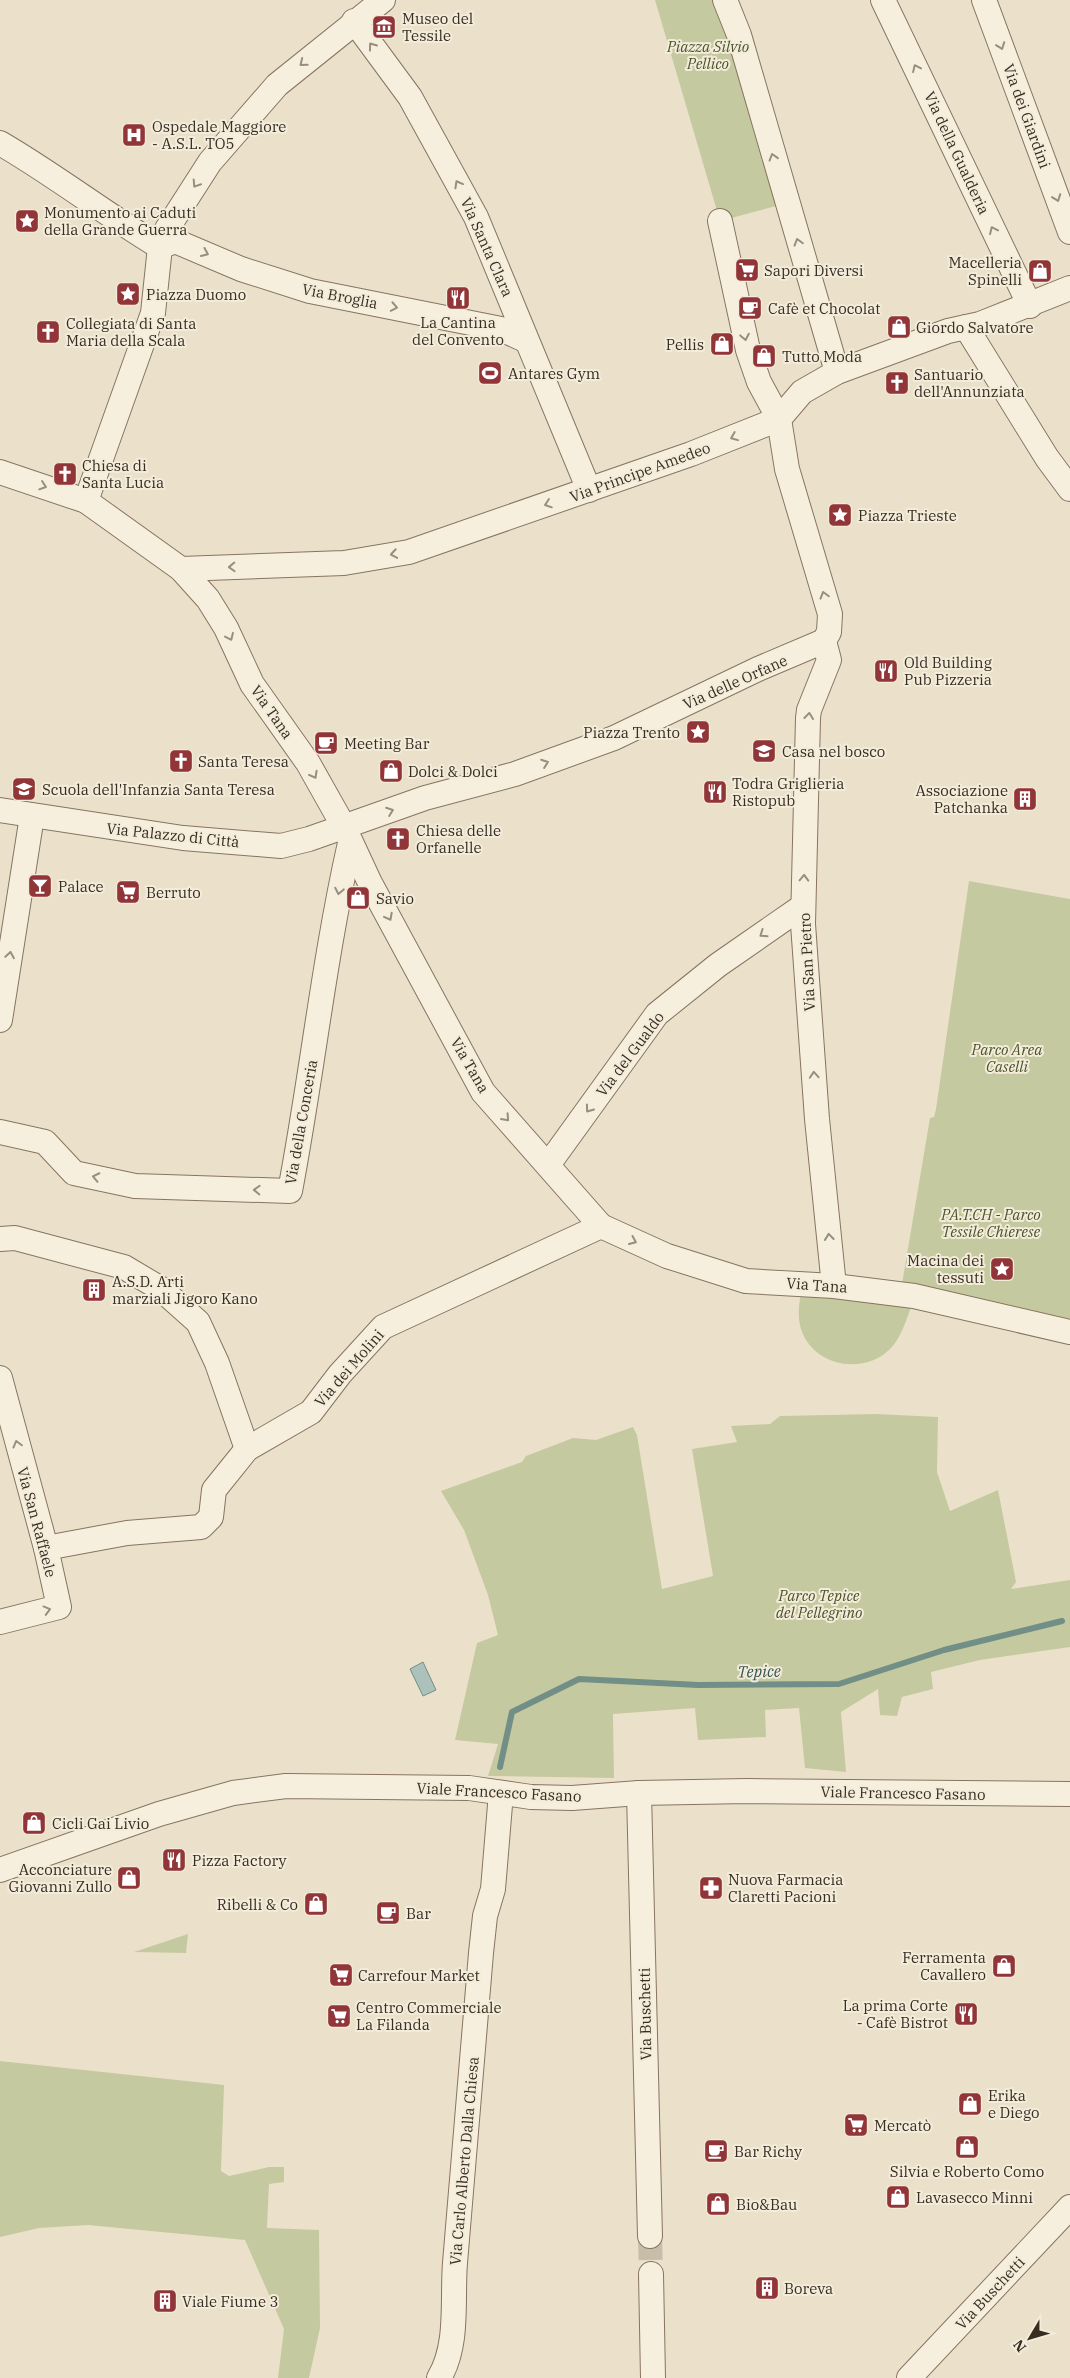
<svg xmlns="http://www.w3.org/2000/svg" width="1070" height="2378" viewBox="0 0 1070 2378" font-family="'IBM Plex Serif',serif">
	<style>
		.green { fill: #c5c99f }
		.water { fill: #abc1ba; stroke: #728f87 }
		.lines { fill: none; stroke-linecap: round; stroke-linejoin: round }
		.stream { stroke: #728f87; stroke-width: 6 }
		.minor-tunnel { stroke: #c7bda9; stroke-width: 24; stroke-dasharray: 24 12; stroke-linecap: butt }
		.minor-casing { stroke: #877460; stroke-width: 26 }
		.minor { stroke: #f7efde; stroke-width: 24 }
		.oneway { stroke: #988e80 }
		.labels { text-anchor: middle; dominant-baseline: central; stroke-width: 4; stroke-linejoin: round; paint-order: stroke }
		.poi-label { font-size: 15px; fill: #392d22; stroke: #f3ecda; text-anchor: start }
		.park-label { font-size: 15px; font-style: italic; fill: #4a542b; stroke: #f3ecda }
		.street-label { font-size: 15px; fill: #392d22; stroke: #f3ecda }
		.water-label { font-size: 16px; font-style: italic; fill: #335754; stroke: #f3ecda }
	</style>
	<rect width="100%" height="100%" fill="#ebe1cb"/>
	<g class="green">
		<path d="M 655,0 L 725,0 L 787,203 L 720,221 Z"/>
		<path d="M 969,881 L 1070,899 L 1070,1319 L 912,1288 L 902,1284 L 930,1118 L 934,1117 L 936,1109 Z"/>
		<path d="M 803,1284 L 911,1307 C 906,1321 901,1337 891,1348 C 864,1377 809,1366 800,1325 C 797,1311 800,1298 803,1284 Z"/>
		<path d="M 876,1414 L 938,1417 L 937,1472 L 950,1511 L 998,1490 L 1016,1582 L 1011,1589 L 1070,1580 L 1070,1647 L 980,1660 L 931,1672 L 933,1689 L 902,1697 L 897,1716 L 880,1715 L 878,1689 L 841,1712 L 846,1772 L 805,1768 L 799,1708 L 765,1710 L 766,1737 L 698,1740 L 695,1708 L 613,1714 L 614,1778 L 488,1776 L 498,1744 L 455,1740 L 477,1643 L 498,1635 L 488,1595 L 464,1530 L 441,1491 L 522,1462 L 526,1456 L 573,1438 L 596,1440 L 633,1427 L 637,1435 L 662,1589 L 713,1576 L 692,1449 L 737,1442 L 731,1426 L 770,1424 L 780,1416 Z"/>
		<path d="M 188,1934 L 186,1953 L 134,1952 Z"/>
		<path d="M 0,2061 L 224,2085 L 221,2171 L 229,2176 L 269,2167 L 284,2167 L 284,2182 L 269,2184 L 267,2228 L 319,2230 L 320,2328 L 309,2378 L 278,2378 L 284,2329 L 245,2240 L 88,2225 L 39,2228 L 0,2237 Z"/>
	</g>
	<path class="water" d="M 423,1662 L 436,1690 L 423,1696 L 410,1669 Z"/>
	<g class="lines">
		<path class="stream" d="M 500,1767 L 512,1712 L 579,1679 L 698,1685 L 839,1684 L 944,1650 L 1062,1621"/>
		<path class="minor-tunnel" d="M 650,2236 L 651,2274"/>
		<defs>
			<g id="minor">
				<path d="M 725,0 L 739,35 L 837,372"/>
				<path d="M 883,0 L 1030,306"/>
				<path d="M 984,0 L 1070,232"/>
				<path d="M 354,21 L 410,97 L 476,217 L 589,490"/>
				<path d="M 0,143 C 55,175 105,214 160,247"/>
				<path d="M 160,247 L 175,241 L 241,269 L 310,291 L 501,329 L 525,340"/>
				<path d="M 966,327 L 1047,458 L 1070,489"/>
				<path d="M 0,472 L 86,501 L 181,569 L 208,599 L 226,628 L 252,684 L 308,763 L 344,827 L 370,883 L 483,1092 L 601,1226 L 667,1256 L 746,1281 L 834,1286 L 914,1296 L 1070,1332"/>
				<path d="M 86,501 L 153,313 L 160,247 L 167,229 L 210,162 L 277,85 L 383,0"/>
				<path d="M 181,569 L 344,563 L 409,552 L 691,454 L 779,419 L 802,392 L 837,372 L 948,331 L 980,324 L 1070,288"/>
				<path d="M 824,641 L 829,660 L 809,710 L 808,718 L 803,924 L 817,1119 L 834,1286"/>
				<path d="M 0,810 L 183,838 L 281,846 L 309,839 L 425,798 L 515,774 L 614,738 L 758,669 L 824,641 L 829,632 L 830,614 L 787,469 L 779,419 L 759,382 L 748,350 L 720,221"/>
				<path d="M 0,1020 L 32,816"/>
				<path d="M 0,1132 L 45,1142 L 74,1173 L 135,1186 L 290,1191 C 312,1075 324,958 350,843"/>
				<path d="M 548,1165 L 657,1014 L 718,965 L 803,906"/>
				<path d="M 0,1239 L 15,1238 L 124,1267 L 161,1289 L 198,1322 L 217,1363 L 247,1449"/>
				<path d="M 0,1378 L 46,1548 L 59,1607 L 0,1622"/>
				<path d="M 46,1548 L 127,1533 L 201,1527 L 211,1517 L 214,1490 L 247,1449 L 311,1412 L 340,1374 L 383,1327 L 601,1226"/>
				<path d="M 639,1793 L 650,2236"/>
				<path d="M 0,1870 L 159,1814 L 233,1793 L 286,1786 L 469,1788 L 531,1797 L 572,1798 L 639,1793 L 747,1791 L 1070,1794"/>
				<path d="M 651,2274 L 653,2378"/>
				<path d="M 439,2378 C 459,2345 452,2300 455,2263 C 464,2160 472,2056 481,1953 L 485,1916 L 493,1889 L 501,1793"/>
				<path d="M 909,2378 L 1070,2207"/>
			</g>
		</defs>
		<use href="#minor" class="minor-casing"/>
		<use href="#minor" class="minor"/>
	</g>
	<defs><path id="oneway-chevron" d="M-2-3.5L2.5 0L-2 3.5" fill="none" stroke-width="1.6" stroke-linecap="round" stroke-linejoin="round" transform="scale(1.25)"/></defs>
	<g class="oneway">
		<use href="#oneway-chevron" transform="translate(372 46) rotate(-126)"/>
		<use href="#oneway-chevron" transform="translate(1001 46) rotate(70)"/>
		<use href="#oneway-chevron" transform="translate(303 63) rotate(141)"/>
		<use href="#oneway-chevron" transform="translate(916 68) rotate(-115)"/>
		<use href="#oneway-chevron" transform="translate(773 157) rotate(-107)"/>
		<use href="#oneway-chevron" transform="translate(196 184) rotate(123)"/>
		<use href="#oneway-chevron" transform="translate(458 184) rotate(-119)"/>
		<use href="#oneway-chevron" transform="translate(1057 198) rotate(70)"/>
		<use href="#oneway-chevron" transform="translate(993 230) rotate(-115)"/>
		<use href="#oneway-chevron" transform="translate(798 242) rotate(-106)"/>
		<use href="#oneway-chevron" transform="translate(205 253) rotate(24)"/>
		<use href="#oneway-chevron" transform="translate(394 307) rotate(11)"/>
		<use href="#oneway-chevron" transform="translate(745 337) rotate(79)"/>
		<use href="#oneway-chevron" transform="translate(734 437) rotate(158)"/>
		<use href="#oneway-chevron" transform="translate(43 486) rotate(19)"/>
		<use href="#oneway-chevron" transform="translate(548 504) rotate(161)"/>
		<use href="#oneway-chevron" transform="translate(394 554) rotate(170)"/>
		<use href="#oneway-chevron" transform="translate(232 567) rotate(178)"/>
		<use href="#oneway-chevron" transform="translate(824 595) rotate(-106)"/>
		<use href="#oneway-chevron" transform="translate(230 637) rotate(65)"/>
		<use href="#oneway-chevron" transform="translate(809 716) rotate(-83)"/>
		<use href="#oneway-chevron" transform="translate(545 763) rotate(-20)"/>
		<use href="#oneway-chevron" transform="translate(314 775) rotate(61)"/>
		<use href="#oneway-chevron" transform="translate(390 811) rotate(-20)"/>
		<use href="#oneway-chevron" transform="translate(804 878) rotate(-88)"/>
		<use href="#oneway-chevron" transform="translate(339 891) rotate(101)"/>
		<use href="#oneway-chevron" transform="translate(389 917) rotate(62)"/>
		<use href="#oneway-chevron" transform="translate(763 934) rotate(145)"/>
		<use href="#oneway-chevron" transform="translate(10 955) rotate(-81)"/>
		<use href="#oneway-chevron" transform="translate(814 1075) rotate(-94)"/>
		<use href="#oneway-chevron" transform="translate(589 1109) rotate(126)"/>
		<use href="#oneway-chevron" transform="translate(506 1118) rotate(48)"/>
		<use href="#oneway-chevron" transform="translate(96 1177) rotate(-168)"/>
		<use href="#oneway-chevron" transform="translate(257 1190) rotate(-178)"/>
		<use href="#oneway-chevron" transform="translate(829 1237) rotate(-96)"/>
		<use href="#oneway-chevron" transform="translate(633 1241) rotate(24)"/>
		<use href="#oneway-chevron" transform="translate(17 1444) rotate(-105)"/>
		<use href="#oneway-chevron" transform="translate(47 1610) rotate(-15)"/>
	</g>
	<defs>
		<symbol id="museum-square" viewBox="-11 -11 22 22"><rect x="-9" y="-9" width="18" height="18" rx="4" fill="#913538" stroke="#f3ecda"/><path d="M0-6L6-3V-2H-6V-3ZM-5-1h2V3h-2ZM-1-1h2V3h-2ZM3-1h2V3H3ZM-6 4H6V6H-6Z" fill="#fff"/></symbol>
		<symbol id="hospital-square" viewBox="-11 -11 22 22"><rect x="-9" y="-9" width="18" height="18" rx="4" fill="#913538" stroke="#f3ecda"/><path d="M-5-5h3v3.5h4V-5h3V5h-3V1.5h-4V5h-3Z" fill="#fff"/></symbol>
		<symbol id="sight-square" viewBox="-11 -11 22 22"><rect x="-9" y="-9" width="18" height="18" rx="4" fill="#913538" stroke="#f3ecda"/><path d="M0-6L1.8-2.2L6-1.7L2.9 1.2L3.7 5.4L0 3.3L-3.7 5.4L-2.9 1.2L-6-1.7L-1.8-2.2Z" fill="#fff"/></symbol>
		<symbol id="supermarket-square" viewBox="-11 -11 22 22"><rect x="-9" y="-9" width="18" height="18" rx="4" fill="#913538" stroke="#f3ecda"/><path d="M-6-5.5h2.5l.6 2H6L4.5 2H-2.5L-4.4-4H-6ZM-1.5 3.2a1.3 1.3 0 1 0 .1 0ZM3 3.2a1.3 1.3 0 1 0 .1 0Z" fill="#fff"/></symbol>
		<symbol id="shop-square" viewBox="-11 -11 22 22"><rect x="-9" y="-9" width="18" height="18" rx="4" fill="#913538" stroke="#f3ecda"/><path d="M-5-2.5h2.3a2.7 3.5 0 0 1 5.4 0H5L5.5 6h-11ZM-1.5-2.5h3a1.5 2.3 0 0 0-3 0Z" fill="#fff"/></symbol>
		<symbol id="restaurant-square" viewBox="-11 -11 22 22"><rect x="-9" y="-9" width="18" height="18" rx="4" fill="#913538" stroke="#f3ecda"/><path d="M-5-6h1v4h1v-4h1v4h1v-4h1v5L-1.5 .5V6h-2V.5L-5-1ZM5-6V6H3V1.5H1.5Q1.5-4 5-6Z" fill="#fff"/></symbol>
		<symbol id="cafe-square" viewBox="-11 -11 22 22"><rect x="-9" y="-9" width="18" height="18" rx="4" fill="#913538" stroke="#f3ecda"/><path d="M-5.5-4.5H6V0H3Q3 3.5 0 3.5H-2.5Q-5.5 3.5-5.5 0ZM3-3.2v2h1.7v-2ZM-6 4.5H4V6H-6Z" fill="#fff"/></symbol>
		<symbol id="church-square" viewBox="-11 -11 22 22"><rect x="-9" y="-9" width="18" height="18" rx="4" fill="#913538" stroke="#f3ecda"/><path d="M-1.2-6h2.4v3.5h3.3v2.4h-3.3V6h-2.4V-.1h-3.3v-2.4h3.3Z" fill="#fff"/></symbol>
		<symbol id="stadium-square" viewBox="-11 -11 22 22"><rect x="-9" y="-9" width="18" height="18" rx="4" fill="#913538" stroke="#f3ecda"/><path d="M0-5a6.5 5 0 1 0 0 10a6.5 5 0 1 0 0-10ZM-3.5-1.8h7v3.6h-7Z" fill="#fff"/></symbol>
		<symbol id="school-square" viewBox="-11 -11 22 22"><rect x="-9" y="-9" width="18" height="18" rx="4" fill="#913538" stroke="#f3ecda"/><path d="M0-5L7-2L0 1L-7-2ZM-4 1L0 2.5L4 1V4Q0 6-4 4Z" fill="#fff"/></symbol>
		<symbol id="building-square" viewBox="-11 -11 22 22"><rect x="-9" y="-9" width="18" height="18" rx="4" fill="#913538" stroke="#f3ecda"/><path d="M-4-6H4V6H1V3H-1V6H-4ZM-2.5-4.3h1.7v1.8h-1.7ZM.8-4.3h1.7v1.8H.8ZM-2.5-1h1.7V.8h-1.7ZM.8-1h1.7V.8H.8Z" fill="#fff"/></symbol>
		<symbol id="bar-square" viewBox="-11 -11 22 22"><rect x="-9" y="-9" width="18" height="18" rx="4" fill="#913538" stroke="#f3ecda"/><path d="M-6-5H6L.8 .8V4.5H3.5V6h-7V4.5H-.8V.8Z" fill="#fff"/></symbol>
		<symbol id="pharmacy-square" viewBox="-11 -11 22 22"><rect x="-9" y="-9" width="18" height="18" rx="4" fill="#913538" stroke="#f3ecda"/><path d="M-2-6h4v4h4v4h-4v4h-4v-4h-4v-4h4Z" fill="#fff"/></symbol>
	</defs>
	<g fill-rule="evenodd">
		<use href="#museum-square" x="370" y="13" width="28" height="28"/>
		<use href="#hospital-square" x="120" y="121" width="28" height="28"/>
		<use href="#sight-square" x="13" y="207" width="28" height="28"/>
		<use href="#supermarket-square" x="733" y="256" width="28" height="28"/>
		<use href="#shop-square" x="1026" y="257" width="28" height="28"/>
		<use href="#sight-square" x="114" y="280" width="28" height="28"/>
		<use href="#restaurant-square" x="444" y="284" width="28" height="28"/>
		<use href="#cafe-square" x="736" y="294" width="28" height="28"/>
		<use href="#shop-square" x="885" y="313" width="28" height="28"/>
		<use href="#church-square" x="34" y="318" width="28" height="28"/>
		<use href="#shop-square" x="708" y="330" width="28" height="28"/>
		<use href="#shop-square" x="750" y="342" width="28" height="28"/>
		<use href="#stadium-square" x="476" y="359" width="28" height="28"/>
		<use href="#church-square" x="883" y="369" width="28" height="28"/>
		<use href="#church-square" x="51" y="460" width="28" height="28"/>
		<use href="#sight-square" x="826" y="501" width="28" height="28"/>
		<use href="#restaurant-square" x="872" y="657" width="28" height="28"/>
		<use href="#sight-square" x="684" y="718" width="28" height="28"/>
		<use href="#cafe-square" x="312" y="729" width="28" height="28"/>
		<use href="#school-square" x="750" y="737" width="28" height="28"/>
		<use href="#church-square" x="167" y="747" width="28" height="28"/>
		<use href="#shop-square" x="377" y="757" width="28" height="28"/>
		<use href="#school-square" x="10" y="775" width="28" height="28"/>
		<use href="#restaurant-square" x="701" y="778" width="28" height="28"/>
		<use href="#building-square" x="1011" y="785" width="28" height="28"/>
		<use href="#church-square" x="384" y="825" width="28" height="28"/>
		<use href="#bar-square" x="26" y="872" width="28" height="28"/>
		<use href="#supermarket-square" x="114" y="878" width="28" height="28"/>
		<use href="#shop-square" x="344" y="884" width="28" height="28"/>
		<use href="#sight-square" x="988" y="1255" width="28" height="28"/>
		<use href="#building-square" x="80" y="1276" width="28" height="28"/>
		<use href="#shop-square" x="20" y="1809" width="28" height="28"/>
		<use href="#restaurant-square" x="160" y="1846" width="28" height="28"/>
		<use href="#shop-square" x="115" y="1864" width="28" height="28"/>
		<use href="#pharmacy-square" x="697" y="1874" width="28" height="28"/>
		<use href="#shop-square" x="302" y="1890" width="28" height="28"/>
		<use href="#cafe-square" x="374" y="1899" width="28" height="28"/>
		<use href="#shop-square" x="990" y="1952" width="28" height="28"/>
		<use href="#supermarket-square" x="327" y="1961" width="28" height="28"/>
		<use href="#restaurant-square" x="952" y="2000" width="28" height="28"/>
		<use href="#supermarket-square" x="325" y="2002" width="28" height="28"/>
		<use href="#shop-square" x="956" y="2090" width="28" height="28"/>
		<use href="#supermarket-square" x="842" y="2111" width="28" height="28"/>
		<use href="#shop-square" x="953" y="2133" width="28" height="28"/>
		<use href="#cafe-square" x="702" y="2137" width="28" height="28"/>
		<use href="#shop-square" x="884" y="2183" width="28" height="28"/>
		<use href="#shop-square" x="704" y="2190" width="28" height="28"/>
		<use href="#building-square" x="753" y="2274" width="28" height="28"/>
		<use href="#building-square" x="151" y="2287" width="28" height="28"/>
	</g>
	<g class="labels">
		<g class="poi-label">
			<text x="402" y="18">Museo del<tspan x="402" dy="17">Tessile</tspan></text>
			<text x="152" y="126">Ospedale Maggiore<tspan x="152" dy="17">- A.S.L. TO5</tspan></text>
			<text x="44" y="212">Monumento ai Caduti<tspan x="44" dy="17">della Grande Guerra</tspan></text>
			<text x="1022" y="262" text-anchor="end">Macelleria<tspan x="1022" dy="17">Spinelli</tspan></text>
			<text x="764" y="270">Sapori Diversi</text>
			<text x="146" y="294">Piazza Duomo</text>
			<text x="768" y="308">Cafè et Chocolat</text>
			<text x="458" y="322" text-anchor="middle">La Cantina<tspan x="458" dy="17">del Convento</tspan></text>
			<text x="66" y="323">Collegiata di Santa<tspan x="66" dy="17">Maria della Scala</tspan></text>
			<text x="916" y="327">Giordo Salvatore</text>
			<text x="704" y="344" text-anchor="end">Pellis</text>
			<text x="782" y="356">Tutto Moda</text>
			<text x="508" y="373">Antares Gym</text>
			<text x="914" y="374">Santuario<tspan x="914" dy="17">dell'Annunziata</tspan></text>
			<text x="82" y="465">Chiesa di<tspan x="82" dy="17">Santa Lucia</tspan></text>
			<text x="858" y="515">Piazza Trieste</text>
			<text x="904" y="662">Old Building<tspan x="904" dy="17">Pub Pizzeria</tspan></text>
			<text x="680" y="732" text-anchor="end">Piazza Trento</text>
			<text x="344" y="743">Meeting Bar</text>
			<text x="782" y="751">Casa nel bosco</text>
			<text x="198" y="761">Santa Teresa</text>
			<text x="408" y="771">Dolci &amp; Dolci</text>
			<text x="732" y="783">Todra Griglieria<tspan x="732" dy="17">Ristopub</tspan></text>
			<text x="42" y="789">Scuola dell'Infanzia Santa Teresa</text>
			<text x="1008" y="790" text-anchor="end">Associazione<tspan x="1008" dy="17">Patchanka</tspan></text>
			<text x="416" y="830">Chiesa delle<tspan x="416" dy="17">Orfanelle</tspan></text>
			<text x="58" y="886">Palace</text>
			<text x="146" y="892">Berruto</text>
			<text x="376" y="898">Savio</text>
			<text x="984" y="1260" text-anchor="end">Macina dei<tspan x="984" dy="17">tessuti</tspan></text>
			<text x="112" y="1281">A.S.D. Arti<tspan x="112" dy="17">marziali Jigoro Kano</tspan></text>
			<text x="52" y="1823">Cicli Gai Livio</text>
			<text x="192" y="1860">Pizza Factory</text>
			<text x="112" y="1869" text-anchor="end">Acconciature<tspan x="112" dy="17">Giovanni Zullo</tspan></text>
			<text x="728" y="1879">Nuova Farmacia<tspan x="728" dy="17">Claretti Pacioni</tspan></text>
			<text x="298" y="1904" text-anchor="end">Ribelli &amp; Co</text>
			<text x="406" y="1913">Bar</text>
			<text x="986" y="1957" text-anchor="end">Ferramenta<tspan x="986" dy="17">Cavallero</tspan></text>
			<text x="358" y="1975">Carrefour Market</text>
			<text x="948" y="2005" text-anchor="end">La prima Corte<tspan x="948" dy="17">- Cafè Bistrot</tspan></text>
			<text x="356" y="2007">Centro Commerciale<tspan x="356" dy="17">La Filanda</tspan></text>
			<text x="988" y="2095">Erika<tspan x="988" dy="17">e Diego</tspan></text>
			<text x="874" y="2125">Mercatò</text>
			<text x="734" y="2151">Bar Richy</text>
			<text x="967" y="2171" text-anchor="middle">Silvia e Roberto Como</text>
			<text x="916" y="2197">Lavasecco Minni</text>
			<text x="736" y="2204">Bio&amp;Bau</text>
			<text x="784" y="2288">Boreva</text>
			<text x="182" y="2301">Viale Fiume 3</text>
		</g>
		<g class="park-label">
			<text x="708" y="46">Piazza Silvio<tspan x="708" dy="17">Pellico</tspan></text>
			<text x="1007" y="1049">Parco Area<tspan x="1007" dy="17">Caselli</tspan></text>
			<text x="991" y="1214">PA.T.CH - Parco<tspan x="991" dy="17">Tessile Chierese</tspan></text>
			<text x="819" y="1595">Parco Tepice<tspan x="819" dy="17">del Pellegrino</tspan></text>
		</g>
		<g class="street-label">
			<text transform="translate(1027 116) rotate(70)">Via dei Giardini</text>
			<text transform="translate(957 153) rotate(65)">Via della Gualderia</text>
			<text transform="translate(487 247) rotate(66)">Via Santa Clara</text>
			<text transform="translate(340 296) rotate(11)">Via Broglia</text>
			<text transform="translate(640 472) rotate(-20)">Via Principe Amedeo</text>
			<text transform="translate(735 682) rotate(-24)">Via delle Orfane</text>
			<text transform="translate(272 712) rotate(55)">Via Tana</text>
			<text transform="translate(173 835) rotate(6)">Via Palazzo di Città</text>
			<text transform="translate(807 962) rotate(-93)">Via San Pietro</text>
			<text transform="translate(630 1054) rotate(-53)">Via del Gualdo</text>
			<text transform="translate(470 1065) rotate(60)">Via Tana</text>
			<text transform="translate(301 1122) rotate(-80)">Via della Conceria</text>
			<text transform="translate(817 1285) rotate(4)">Via Tana</text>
			<text transform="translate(349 1368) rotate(-49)">Via dei Molini</text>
			<text transform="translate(37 1522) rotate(75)">Via San Raffaele</text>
			<text transform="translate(499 1792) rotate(3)">Viale Francesco Fasano</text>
			<text transform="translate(903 1793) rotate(1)">Viale Francesco Fasano</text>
			<text transform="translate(645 2014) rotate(-91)">Via Buschetti</text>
			<text transform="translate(464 2161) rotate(-85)">Via Carlo Alberto Dalla Chiesa</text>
			<text transform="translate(990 2293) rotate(-47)">Via Buschetti</text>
		</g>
		<g class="water-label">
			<text transform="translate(759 1671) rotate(-1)">Tepice</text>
		</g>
	</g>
	<g transform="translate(1030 2338) rotate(232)" stroke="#f3ecda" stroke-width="4" paint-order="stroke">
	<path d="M0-4L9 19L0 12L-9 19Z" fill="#392d22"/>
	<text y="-8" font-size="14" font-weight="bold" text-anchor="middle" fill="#392d22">N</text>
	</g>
</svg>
